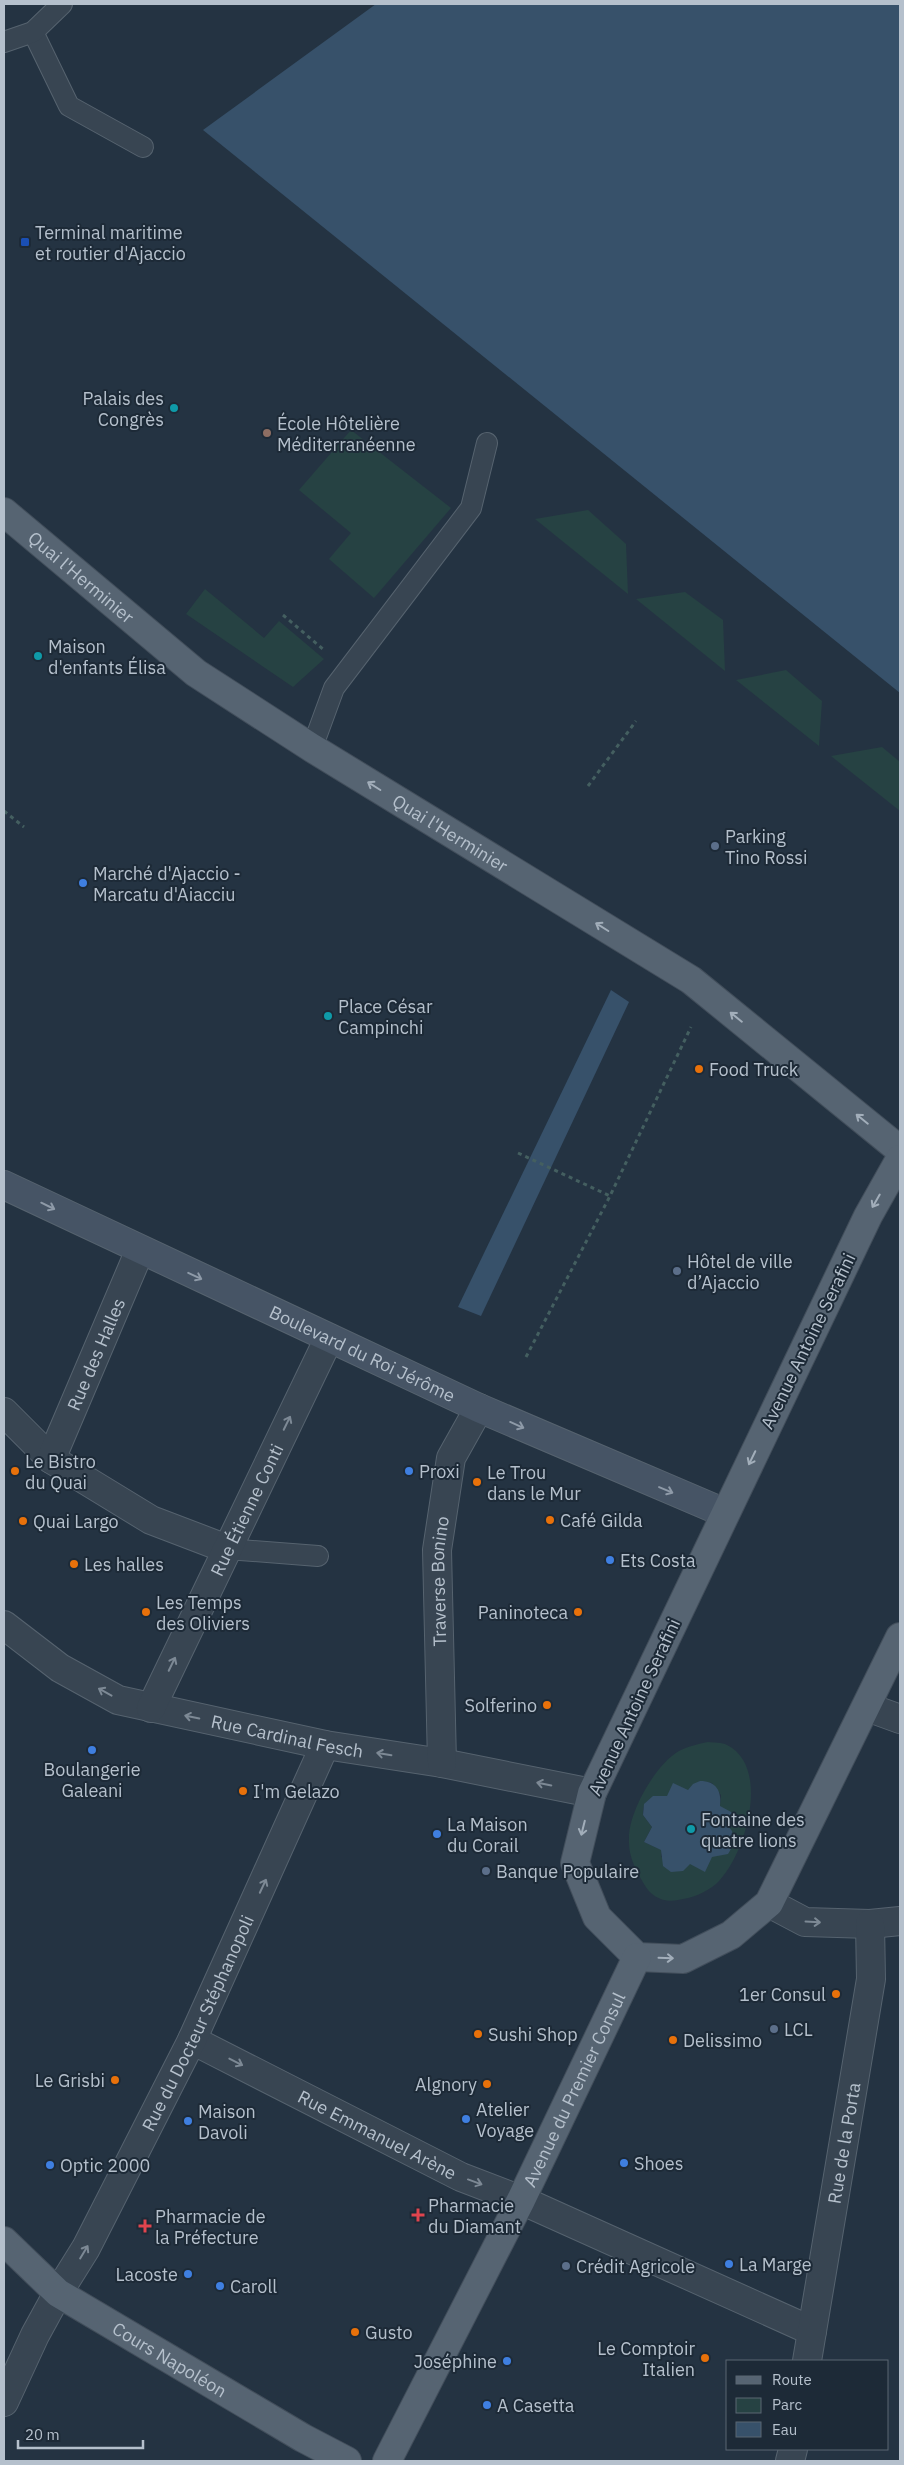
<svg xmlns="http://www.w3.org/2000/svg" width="904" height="2465" viewBox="0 0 904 2465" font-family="'IBM Plex Sans',sans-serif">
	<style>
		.green { fill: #264243; fill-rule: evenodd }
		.water { fill: #37516a }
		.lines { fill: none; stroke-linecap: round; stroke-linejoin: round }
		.lane-casing { stroke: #56636f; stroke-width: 22 }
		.street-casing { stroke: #56636f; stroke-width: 30 }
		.secondary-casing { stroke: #56636f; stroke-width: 30 }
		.primary-casing { stroke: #424e5b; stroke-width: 30 }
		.path { stroke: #445f60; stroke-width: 3; stroke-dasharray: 4 4; stroke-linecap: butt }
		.lane { stroke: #384552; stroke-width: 20 }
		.street { stroke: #384552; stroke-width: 28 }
		.secondary { stroke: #465465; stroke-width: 28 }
		.primary { stroke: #566472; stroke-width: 28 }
		.oneway { stroke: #a2aeba }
		.oneway2 { stroke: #8e9aa8 }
		.oneway3 { stroke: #7d8995 }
		.transit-dot { fill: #1a4fb4; stroke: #1d2a37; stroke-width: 2 }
		.culture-dot { fill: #0f9aa8; stroke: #1d2a37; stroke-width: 2 }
		.education-dot { fill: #8d6e63; stroke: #1d2a37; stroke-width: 2 }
		.service-dot { fill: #5c6f8a; stroke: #1d2a37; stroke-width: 2 }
		.shop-dot { fill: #3f7fe0; stroke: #1d2a37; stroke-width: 2 }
		.food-dot { fill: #e8710a; stroke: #1d2a37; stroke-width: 2 }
		.health-dot { fill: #e0444e; stroke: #1d2a37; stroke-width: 2 }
		.labels { text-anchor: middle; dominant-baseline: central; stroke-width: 4; stroke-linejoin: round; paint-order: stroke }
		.poi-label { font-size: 18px; fill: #b5c0cc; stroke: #1d2a37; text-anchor: start }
		.street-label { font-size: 18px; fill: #b5c0cc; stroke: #1d2a37 }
	</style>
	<rect width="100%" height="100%" fill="#243342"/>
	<g class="green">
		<path d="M 351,430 L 451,508 L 374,598 L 329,559 L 351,533 L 299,490 Z"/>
		<path d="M 588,510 L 626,544 L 628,594 L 535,519 Z"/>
		<path d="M 205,589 L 264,638 L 279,621 L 324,659 L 293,687 L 186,614 Z"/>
		<path d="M 685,592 L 723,620 L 725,671 L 636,599 Z"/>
		<path d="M 786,670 L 822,701 L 819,746 L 736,680 Z"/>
		<path d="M 882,747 L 900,762 L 900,811 L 831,756 Z"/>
		<path d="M 708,1742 C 714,1743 722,1742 727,1745 C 772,1767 745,1858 716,1884 C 705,1893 692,1898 678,1900 C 664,1903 651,1897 644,1884 C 635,1869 628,1855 629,1838 C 629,1811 656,1764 679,1751 C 689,1746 698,1744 708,1742 ZM 700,1781 L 712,1783 L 721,1795 L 720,1806 L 727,1825 L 689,1864 L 661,1857 L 662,1850 L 644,1842 L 652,1827 L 643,1815 C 642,1799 654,1796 667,1796 C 672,1797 681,1793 686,1791 C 691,1789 695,1785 700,1781 Z"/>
	</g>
	<g class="water">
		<path d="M 376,4 L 900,4 L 900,693 L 203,130 Z"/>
		<path d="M 611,990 L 629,1002 L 481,1316 L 458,1307 Z"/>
		<path d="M 700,1781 C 716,1781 722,1791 720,1806 L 733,1813 L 727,1825 L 732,1831 L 734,1844 L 728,1854 L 712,1857 L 705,1872 L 690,1864 L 683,1871 L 671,1872 L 663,1866 L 661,1850 L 644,1842 L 652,1827 L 643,1815 L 644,1804 L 653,1796 L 667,1796 L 673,1783 L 688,1790 L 693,1784 Z"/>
	</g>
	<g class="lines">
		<defs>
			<g id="lane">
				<path d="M 33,32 L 69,106 L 143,147"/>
				<path d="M 4,42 L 33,32 L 62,4"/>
				<path d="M 312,748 L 334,688 L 471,508 L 487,443"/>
				<path d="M 227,1549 L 318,1556"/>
			</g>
			<g id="street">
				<path d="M 4,1412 L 51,1459 L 151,1520 L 227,1549"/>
				<path id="s1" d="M 51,1459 L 140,1250"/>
				<path id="s2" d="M 4,1625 L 60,1668 L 118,1700 L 325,1745 L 442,1763 L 592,1793"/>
				<path d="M 867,1707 L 900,1719"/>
				<path id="s3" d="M 151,1708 L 329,1338"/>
				<path id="s4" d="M 442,1763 L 437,1550 L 451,1458 L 479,1408"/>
				<path d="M 769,1903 L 805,1922 L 870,1924 L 900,1921"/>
				<path id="s5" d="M 192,2040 L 461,2177 L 521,2200 L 812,2331"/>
				<path id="s6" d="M 807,2361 L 871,1979 L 870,1924"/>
				<path id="s7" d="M 4,2402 L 35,2335 L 58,2293 L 86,2248 L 192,2040 L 325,1745"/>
				<path d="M 790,2461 L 793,2449"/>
			</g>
			<g id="secondary">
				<path id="s8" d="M 4,1185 L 479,1408 L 725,1513"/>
			</g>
			<g id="primary">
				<path id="s9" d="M 4,512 L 196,673 L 312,748 L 691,980 L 900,1150"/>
				<path d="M 900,1159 L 868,1216 L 592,1793 L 575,1863 L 597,1917 L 637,1957 L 683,1959 L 731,1935 L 769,1903 L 900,1637"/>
				<path id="s10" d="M 4,2241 L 58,2293 L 303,2438 L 347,2461"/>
				<path id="s11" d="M 387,2461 L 521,2200 L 637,1957"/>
			</g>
		</defs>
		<use href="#lane" class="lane-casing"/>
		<use href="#street" class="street-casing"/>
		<use href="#secondary" class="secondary-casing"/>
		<use href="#primary" class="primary-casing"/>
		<g class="path">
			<path d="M 283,615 L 324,650"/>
			<path d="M 588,786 L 636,721"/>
			<path d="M 4,811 L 24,827"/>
			<path d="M 518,1153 L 610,1196"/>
			<path d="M 526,1357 L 610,1196 L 691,1027"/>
		</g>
		<use href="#lane" class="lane"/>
		<use href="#street" class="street"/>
		<use href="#secondary" class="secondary"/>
		<use href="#primary" class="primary"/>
	</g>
	<defs><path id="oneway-shaft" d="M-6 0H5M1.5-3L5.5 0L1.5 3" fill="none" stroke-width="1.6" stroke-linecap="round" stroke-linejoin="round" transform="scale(1.25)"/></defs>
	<g class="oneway">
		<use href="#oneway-shaft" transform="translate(374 786) rotate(-148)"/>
		<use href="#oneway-shaft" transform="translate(602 927) rotate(-148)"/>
		<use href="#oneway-shaft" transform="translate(736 1017) rotate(-141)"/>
		<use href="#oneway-shaft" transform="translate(862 1119) rotate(-141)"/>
		<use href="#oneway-shaft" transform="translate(876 1201) rotate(120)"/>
		<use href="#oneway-shaft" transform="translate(752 1458) rotate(116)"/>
		<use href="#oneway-shaft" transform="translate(583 1828) rotate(104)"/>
		<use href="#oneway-shaft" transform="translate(666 1958) rotate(2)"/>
	</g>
	<g class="oneway2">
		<use href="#oneway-shaft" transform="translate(48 1206) rotate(26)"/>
		<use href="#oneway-shaft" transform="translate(195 1276) rotate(25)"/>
		<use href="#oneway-shaft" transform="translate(517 1425) rotate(24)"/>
		<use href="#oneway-shaft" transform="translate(666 1490) rotate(23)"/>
	</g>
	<g class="oneway3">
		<use href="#oneway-shaft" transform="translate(287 1423) rotate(-64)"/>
		<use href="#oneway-shaft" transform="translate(172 1664) rotate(-64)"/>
		<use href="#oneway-shaft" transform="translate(105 1692) rotate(-151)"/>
		<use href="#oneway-shaft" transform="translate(192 1717) rotate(-168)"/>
		<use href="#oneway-shaft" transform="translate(384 1754) rotate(-171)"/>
		<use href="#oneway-shaft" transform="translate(544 1784) rotate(-169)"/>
		<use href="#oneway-shaft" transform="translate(263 1886) rotate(-65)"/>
		<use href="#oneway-shaft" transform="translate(813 1922) rotate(3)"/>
		<use href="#oneway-shaft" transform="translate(236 2062) rotate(27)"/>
		<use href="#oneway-shaft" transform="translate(475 2182) rotate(20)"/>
		<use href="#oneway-shaft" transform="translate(84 2252) rotate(-59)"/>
	</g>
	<rect class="transit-dot" x="20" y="237" width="10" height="10" rx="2.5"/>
	<g class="culture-dot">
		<circle cx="174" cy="408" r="5"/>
		<circle cx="38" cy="656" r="5"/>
		<circle cx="328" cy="1016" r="5"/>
		<circle cx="691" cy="1829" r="5"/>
	</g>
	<circle class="education-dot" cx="267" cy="433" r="5"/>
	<g class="service-dot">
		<circle cx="715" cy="846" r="5"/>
		<circle cx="677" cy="1271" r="5"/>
		<circle cx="486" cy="1871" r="5"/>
		<circle cx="774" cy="2029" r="5"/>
		<circle cx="566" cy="2266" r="5"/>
	</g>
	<g class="shop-dot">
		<circle cx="83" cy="883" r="5"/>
		<circle cx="409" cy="1471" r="5"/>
		<circle cx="610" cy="1560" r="5"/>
		<circle cx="92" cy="1750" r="5"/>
		<circle cx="437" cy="1834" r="5"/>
		<circle cx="466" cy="2119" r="5"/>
		<circle cx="188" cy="2121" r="5"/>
		<circle cx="624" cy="2163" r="5"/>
		<circle cx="50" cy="2165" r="5"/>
		<circle cx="729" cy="2264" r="5"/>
		<circle cx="188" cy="2274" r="5"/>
		<circle cx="220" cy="2286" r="5"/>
		<circle cx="507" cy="2361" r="5"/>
		<circle cx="487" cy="2405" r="5"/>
	</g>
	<g class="food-dot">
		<circle cx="699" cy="1069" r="5"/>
		<circle cx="15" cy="1471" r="5"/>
		<circle cx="477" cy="1482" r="5"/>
		<circle cx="550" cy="1520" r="5"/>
		<circle cx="23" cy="1521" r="5"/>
		<circle cx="74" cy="1564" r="5"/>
		<circle cx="146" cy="1612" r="5"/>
		<circle cx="578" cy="1612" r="5"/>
		<circle cx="547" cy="1705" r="5"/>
		<circle cx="243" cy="1791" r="5"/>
		<circle cx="836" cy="1994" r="5"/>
		<circle cx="478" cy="2034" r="5"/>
		<circle cx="673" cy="2040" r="5"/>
		<circle cx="115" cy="2080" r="5"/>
		<circle cx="487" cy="2084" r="5"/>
		<circle cx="355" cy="2332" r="5"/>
		<circle cx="705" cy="2358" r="5"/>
	</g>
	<g class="health-dot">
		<path d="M415.5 2207.5h5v5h5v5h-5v5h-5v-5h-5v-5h5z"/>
		<path d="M142.5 2218.5h5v5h5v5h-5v5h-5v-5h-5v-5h5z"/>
	</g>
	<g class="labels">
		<g class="poi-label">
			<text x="35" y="232">Terminal maritime<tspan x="35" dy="21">et routier d'Ajaccio</tspan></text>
			<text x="164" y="398" text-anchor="end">Palais des<tspan x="164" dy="21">Congrès</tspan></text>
			<text x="277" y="423">École Hôtelière<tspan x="277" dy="21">Méditerranéenne</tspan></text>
			<text x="48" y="646">Maison<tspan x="48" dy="21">d'enfants Élisa</tspan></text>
			<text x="725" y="836">Parking<tspan x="725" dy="21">Tino Rossi</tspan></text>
			<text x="93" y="873">Marché d'Ajaccio -<tspan x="93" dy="21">Marcatu d'Aiacciu</tspan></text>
			<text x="338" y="1006">Place César<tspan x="338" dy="21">Campinchi</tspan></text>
			<text x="709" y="1069">Food Truck</text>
			<text x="687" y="1261">Hôtel de ville<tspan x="687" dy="21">d’Ajaccio</tspan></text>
			<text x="25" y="1461">Le Bistro<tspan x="25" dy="21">du Quai</tspan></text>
			<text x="419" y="1471">Proxi</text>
			<text x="487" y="1472">Le Trou<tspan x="487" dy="21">dans le Mur</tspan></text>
			<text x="560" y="1520">Café Gilda</text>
			<text x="33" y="1521">Quai Largo</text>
			<text x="620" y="1560">Ets Costa</text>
			<text x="84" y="1564">Les halles</text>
			<text x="156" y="1602">Les Temps<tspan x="156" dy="21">des Oliviers</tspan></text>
			<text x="568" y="1612" text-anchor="end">Paninoteca</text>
			<text x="537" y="1705" text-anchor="end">Solferino</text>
			<text x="92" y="1769" text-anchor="middle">Boulangerie<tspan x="92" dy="21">Galeani</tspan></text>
			<text x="253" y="1791">I'm Gelazo</text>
			<text x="701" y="1819">Fontaine des<tspan x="701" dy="21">quatre lions</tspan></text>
			<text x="447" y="1824">La Maison<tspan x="447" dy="21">du Corail</tspan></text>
			<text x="496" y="1871">Banque Populaire</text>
			<text x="826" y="1994" text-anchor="end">1er Consul</text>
			<text x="784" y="2029">LCL</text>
			<text x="488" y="2034">Sushi Shop</text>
			<text x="683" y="2040">Delissimo</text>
			<text x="105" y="2080" text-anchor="end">Le Grisbi</text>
			<text x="477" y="2084" text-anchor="end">Algnory</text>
			<text x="476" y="2109">Atelier<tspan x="476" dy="21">Voyage</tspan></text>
			<text x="198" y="2111">Maison<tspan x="198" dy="21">Davoli</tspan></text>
			<text x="634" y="2163">Shoes</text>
			<text x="60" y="2165">Optic 2000</text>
			<text x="428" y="2205">Pharmacie<tspan x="428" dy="21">du Diamant</tspan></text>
			<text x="155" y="2216">Pharmacie de<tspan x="155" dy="21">la Préfecture</tspan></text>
			<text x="739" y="2264">La Marge</text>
			<text x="576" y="2266">Crédit Agricole</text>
			<text x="178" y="2274" text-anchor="end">Lacoste</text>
			<text x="230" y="2286">Caroll</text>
			<text x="365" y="2332">Gusto</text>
			<text x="695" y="2348" text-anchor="end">Le Comptoir<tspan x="695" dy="21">Italien</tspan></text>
			<text x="497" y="2361" text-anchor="end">Joséphine</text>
			<text x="497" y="2405">A Casetta</text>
		</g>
		<g class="street-label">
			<text stroke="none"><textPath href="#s9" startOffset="101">Quai l'Herminier</textPath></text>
			<text stroke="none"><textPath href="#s9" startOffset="551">Quai l'Herminier</textPath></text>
			<text transform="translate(808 1341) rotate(-64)">Avenue Antoine Serafini</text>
			<text stroke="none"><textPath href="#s8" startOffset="396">Boulevard du Roi Jérôme</textPath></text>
			<text stroke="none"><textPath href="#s1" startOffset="114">Rue des Halles</textPath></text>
			<text stroke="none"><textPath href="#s3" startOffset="220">Rue Étienne Conti</textPath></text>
			<text stroke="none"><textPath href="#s4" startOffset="182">Traverse Bonino</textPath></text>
			<text transform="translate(634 1707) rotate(-65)">Avenue Antoine Serafini</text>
			<text stroke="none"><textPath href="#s2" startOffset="310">Rue Cardinal Fesch</textPath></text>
			<text stroke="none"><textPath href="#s7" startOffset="426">Rue du Docteur Stéphanopoli</textPath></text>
			<text stroke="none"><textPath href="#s11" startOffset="416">Avenue du Premier Consul</textPath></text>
			<text stroke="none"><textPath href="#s5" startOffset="208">Rue Emmanuel Arène</textPath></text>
			<text stroke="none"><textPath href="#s6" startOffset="221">Rue de la Porta</textPath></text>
			<text stroke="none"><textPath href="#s10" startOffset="205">Cours Napoléon</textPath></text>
		</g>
	</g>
	<rect width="904" height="2465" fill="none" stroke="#b5c0cc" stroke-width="10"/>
	<rect x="726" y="2360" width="162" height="90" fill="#1d2a37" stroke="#5a6673"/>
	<rect x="736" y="2376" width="25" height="8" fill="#566472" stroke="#5a6673"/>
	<text x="772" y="2385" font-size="15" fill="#b5c0cc">Route</text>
	<rect x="736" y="2398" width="25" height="15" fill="#264243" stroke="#5a6673"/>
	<text x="772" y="2410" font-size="15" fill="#b5c0cc">Parc</text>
	<rect x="736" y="2422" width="25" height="15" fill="#37516a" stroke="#5a6673"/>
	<text x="772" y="2435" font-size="15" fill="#b5c0cc">Eau</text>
	<path d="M18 2440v8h125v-8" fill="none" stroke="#b5c0cc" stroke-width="2.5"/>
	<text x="25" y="2440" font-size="15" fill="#b5c0cc" stroke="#1d2a37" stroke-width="4" paint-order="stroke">20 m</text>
</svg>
